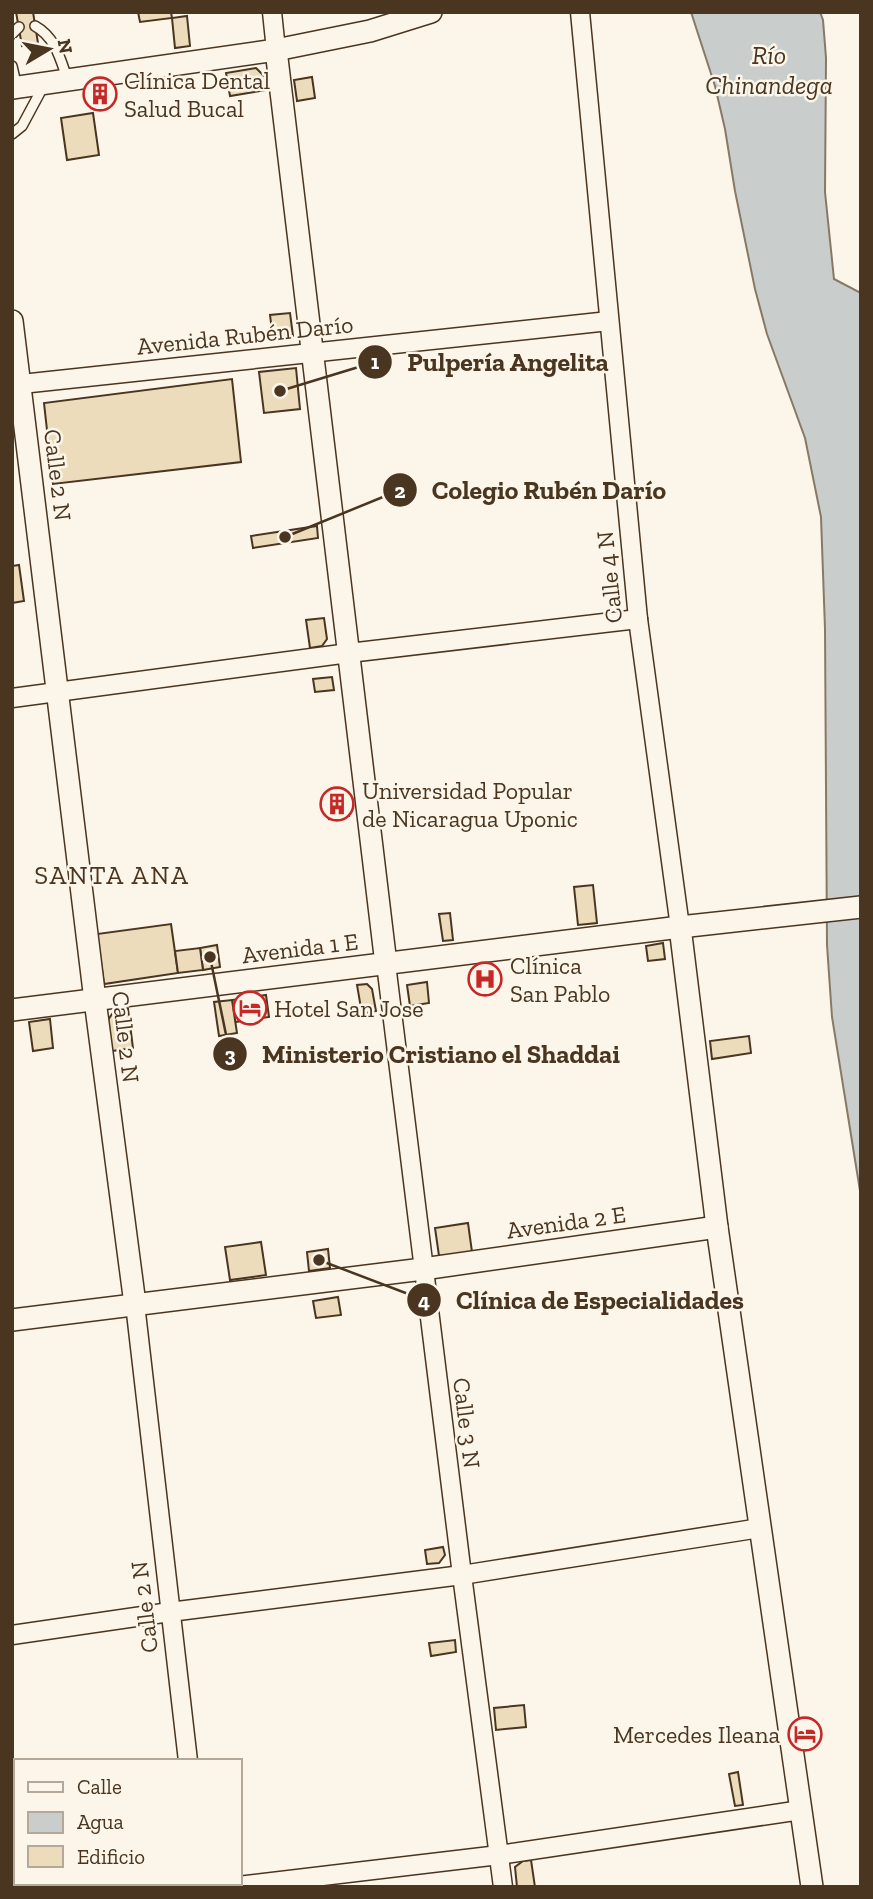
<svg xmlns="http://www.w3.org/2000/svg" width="873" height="1899" viewBox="0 0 873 1899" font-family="'Zilla Slab',serif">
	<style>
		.water { fill: #c9cecd; stroke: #887966; stroke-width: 2 }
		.building { fill: #ecdcbc; stroke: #4a3520; stroke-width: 2 }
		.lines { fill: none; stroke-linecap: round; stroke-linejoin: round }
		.service-casing { stroke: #4a3520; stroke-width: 12 }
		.minor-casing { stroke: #4a3520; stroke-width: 21 }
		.tertiary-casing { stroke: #4a3520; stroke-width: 24 }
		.service { stroke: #fbf6e9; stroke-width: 9 }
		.minor { stroke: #fbf6e9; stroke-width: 18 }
		.tertiary { stroke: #fbf6e9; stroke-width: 21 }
		.labels { text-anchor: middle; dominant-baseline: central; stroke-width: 5; stroke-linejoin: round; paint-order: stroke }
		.poi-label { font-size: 24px; fill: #4a3520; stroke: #fbf6e9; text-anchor: start }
		.street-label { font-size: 24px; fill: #4a3520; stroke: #fbf6e9 }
		.water-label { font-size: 26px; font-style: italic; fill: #4a3520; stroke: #fbf6e9 }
		.neighbourhood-label { font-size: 26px; letter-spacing: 2px; fill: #4a3520; stroke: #fbf6e9 }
		.leader { fill: none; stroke: #4a3520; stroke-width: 2.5 }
		.callout-dot { fill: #4a3520; stroke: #fbf6e9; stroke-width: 2.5 }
		.mark-label { font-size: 21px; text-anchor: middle; font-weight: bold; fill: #fff }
		.callout-label { font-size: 26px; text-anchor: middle; font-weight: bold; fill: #4a3520; stroke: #fbf6e9; stroke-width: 5; stroke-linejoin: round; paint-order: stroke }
	</style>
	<rect width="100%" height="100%" fill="#fbf6e9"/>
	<path class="water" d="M 691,12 L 820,12 L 823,20 L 826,58 L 825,192 L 834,279 L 861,293 L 861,1197 L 832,1017 L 827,945 L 825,629 L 821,517 L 805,438 L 767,334 L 755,289 L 735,191 L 725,129 L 715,86 Z"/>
	<g class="building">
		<path d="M 16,12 L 33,12 L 38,43 L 22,46 Z"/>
		<path d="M 138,12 L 171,12 L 172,18 L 140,22 Z"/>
		<path d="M 187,16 L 190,46 L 175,48 L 172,18 Z"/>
		<path d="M 256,68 L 265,77 L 267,90 L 230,96 L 226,73 Z"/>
		<path d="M 312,77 L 315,98 L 297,101 L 294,80 Z"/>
		<path d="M 108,82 L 111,102 L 93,105 L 90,85 Z"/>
		<path d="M 93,113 L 99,155 L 67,160 L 61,118 Z"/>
		<path d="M 290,313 L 293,336 L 273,339 L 270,315 Z"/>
		<path d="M 296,368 L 300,409 L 264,413 L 259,372 Z"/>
		<path d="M 232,379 L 241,462 L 53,484 L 44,403 Z"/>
		<path d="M 317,526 L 318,538 L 253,548 L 251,536 Z"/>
		<path d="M 19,565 L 24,601 L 12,603 L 12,566 Z"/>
		<path d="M 324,618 L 327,639 L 322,646 L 310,648 L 306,620 Z"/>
		<path d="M 332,677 L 334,690 L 315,692 L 313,679 Z"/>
		<path d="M 345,790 L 349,816 L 329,819 L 325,793 Z"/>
		<path d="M 593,885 L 597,923 L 578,925 L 574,887 Z"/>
		<path d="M 450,913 L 453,940 L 443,941 L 439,914 Z"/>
		<path d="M 171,924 L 178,973 L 104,984 L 97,934 Z"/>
		<path d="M 663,943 L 665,959 L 648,961 L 646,946 Z"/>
		<path d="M 217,945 L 220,967 L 203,970 L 200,948 Z"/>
		<path d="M 200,948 L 203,970 L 178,973 L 175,951 Z"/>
		<path d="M 494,966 L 498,988 L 475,991 L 471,970 Z"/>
		<path d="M 427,982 L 429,1003 L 410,1006 L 407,985 Z"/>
		<path d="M 367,984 L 372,989 L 376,1011 L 362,1014 L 357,985 Z"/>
		<path d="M 266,995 L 269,1017 L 235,1022 L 232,1000 Z"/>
		<path d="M 232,1000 L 237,1033 L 219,1036 L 214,1002 Z"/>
		<path d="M 128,1009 L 133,1048 L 112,1051 L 108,1020 L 114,1011 Z"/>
		<path d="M 50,1019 L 53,1048 L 33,1051 L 29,1022 Z"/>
		<path d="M 749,1036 L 751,1053 L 712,1059 L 710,1041 Z"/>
		<path d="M 468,1223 L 472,1252 L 439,1256 L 435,1228 Z"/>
		<path d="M 261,1242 L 266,1275 L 230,1280 L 225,1247 Z"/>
		<path d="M 328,1249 L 330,1268 L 309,1271 L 307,1252 Z"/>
		<path d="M 338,1297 L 341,1315 L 316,1318 L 313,1301 Z"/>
		<path d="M 443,1547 L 445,1555 L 439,1563 L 427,1564 L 425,1550 Z"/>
		<path d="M 455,1640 L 456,1652 L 431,1656 L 429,1643 Z"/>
		<path d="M 524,1705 L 526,1727 L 496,1730 L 494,1708 Z"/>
		<path d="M 738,1772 L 743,1805 L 735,1806 L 729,1774 Z"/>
		<path d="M 531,1860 L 535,1887 L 517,1887 L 515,1867 L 523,1861 Z"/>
	</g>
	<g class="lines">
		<defs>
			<g id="service">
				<path d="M 35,26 C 55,37 60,58 67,78"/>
				<path d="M 12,34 L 19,27"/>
				<path d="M 12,66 L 17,88"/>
				<path d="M 12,134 L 22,126 L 44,85"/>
			</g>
			<g id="minor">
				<path d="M 272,12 L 276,50"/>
				<path d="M 580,12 L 638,619 L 680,927"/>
				<path d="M 12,385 L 609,321"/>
				<path d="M 12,698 L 349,653 L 638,619"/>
				<path d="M 386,964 L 462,1575 L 503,1887"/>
				<path d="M 135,1304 L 188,1761"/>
				<path d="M 12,1635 L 170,1612 L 462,1575 L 760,1528"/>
				<path d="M 203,1883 L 203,1887"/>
				<path d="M 230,1887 L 499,1855 L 801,1810"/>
			</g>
			<g id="tertiary">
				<path d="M 276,50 L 386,964"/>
				<path d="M 12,88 L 276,50 L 370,31 L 431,12"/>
				<path d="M 12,321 L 95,1000 L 135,1304"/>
				<path d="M 680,927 L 717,1227 L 812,1887"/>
				<path d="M 12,1010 L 680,927 L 861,907"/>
				<path d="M 12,1320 L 423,1269 L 717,1227"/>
			</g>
		</defs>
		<use href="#service" class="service-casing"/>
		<use href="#minor" class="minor-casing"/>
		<use href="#tertiary" class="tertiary-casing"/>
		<use href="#service" class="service"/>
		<use href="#minor" class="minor"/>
		<use href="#tertiary" class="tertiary"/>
	</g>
	<defs>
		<symbol id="building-ring" viewBox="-11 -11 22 22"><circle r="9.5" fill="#fbf6e9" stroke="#c62828" stroke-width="1.5"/><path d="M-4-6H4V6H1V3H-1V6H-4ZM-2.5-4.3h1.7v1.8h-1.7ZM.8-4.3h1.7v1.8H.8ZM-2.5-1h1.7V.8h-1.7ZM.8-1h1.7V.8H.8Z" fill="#c62828"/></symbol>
		<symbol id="hospital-ring" viewBox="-11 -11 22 22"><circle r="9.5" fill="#fbf6e9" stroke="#c62828" stroke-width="1.5"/><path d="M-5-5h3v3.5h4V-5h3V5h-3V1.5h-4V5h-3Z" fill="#c62828"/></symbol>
		<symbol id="hotel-ring" viewBox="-11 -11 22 22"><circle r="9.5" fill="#fbf6e9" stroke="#c62828" stroke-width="1.5"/><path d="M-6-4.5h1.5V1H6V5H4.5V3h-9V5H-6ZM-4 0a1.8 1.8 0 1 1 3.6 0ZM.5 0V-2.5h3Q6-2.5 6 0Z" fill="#c62828"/></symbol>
	</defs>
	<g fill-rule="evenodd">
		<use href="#building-ring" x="81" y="75" width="38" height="38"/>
		<use href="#building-ring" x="318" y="785" width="38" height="38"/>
		<use href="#hospital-ring" x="466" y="960" width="38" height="38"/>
		<use href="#hotel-ring" x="231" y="989" width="38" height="38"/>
		<use href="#hotel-ring" x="786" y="1715" width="38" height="38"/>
	</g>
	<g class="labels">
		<g class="poi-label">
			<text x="124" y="80">Clínica Dental<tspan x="124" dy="28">Salud Bucal</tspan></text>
			<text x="362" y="790">Universidad Popular<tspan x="362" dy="28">de Nicaragua Uponic</tspan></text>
			<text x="510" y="965">Clínica<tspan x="510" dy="28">San Pablo</tspan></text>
			<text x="274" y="1008">Hotel San Jose</text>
			<text x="780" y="1734" text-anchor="end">Mercedes Ileana</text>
		</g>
		<g class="street-label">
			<text transform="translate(245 335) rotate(-6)">Avenida Rubén Darío</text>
			<text transform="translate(58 475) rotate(83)">Calle 2 N</text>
			<text transform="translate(609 577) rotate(-96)">Calle 4 N</text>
			<text transform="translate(300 948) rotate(-7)">Avenida 1 E</text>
			<text transform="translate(126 1037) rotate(83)">Calle 2 N</text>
			<text transform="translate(566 1222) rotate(-8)">Avenida 2 E</text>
			<text transform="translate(467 1423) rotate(83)">Calle 3 N</text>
			<text transform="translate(144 1607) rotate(-97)">Calle 2 N</text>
		</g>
		<g class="water-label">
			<text x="769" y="55">Río<tspan x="769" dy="30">Chinandega</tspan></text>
		</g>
		<g class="neighbourhood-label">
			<text x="112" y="875">SANTA ANA</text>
		</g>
	</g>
	<path class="leader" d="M280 391L375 362M285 537L400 490M210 957L230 1054M319 1260L424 1300"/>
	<g class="callout-dot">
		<circle cx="280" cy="391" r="7"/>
		<circle cx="285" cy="537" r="7"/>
		<circle cx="210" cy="957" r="7"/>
		<circle cx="319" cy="1260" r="7"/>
		<circle cx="375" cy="362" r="18"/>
		<circle cx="400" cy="490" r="18"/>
		<circle cx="230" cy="1054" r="18"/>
		<circle cx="424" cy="1300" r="18"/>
	</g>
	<g class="mark-label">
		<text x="375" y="369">1</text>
		<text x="400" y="498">2</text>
		<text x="230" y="1062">3</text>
		<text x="424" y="1308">4</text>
	</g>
	<g class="callout-label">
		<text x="508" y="371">Pulpería Angelita</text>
		<text x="549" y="499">Colegio Rubén Darío</text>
		<text x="441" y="1063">Ministerio Cristiano el Shaddai</text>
		<text x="600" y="1309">Clínica de Especialidades</text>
	</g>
	<rect width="873" height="1899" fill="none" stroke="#4a3520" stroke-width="28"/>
	<rect x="14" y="1759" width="228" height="126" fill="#fbf6e9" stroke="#b4a999" stroke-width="2"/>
	<rect x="28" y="1782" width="35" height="10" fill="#fbf6e9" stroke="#b4a999" stroke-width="2"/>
	<text x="77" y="1794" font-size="21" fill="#4a3520">Calle</text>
	<rect x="28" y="1812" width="35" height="21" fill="#c9cecd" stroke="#b4a999" stroke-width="2"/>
	<text x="77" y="1829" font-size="21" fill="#4a3520">Agua</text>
	<rect x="28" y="1846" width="35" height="21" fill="#ecdcbc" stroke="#b4a999" stroke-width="2"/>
	<text x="77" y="1864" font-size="21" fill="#4a3520">Edificio</text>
	<g transform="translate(49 49) rotate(80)" stroke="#fbf6e9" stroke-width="5" paint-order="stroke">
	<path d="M0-5L12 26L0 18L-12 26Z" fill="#4a3520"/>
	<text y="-10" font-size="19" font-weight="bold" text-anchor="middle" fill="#4a3520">N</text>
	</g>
</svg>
